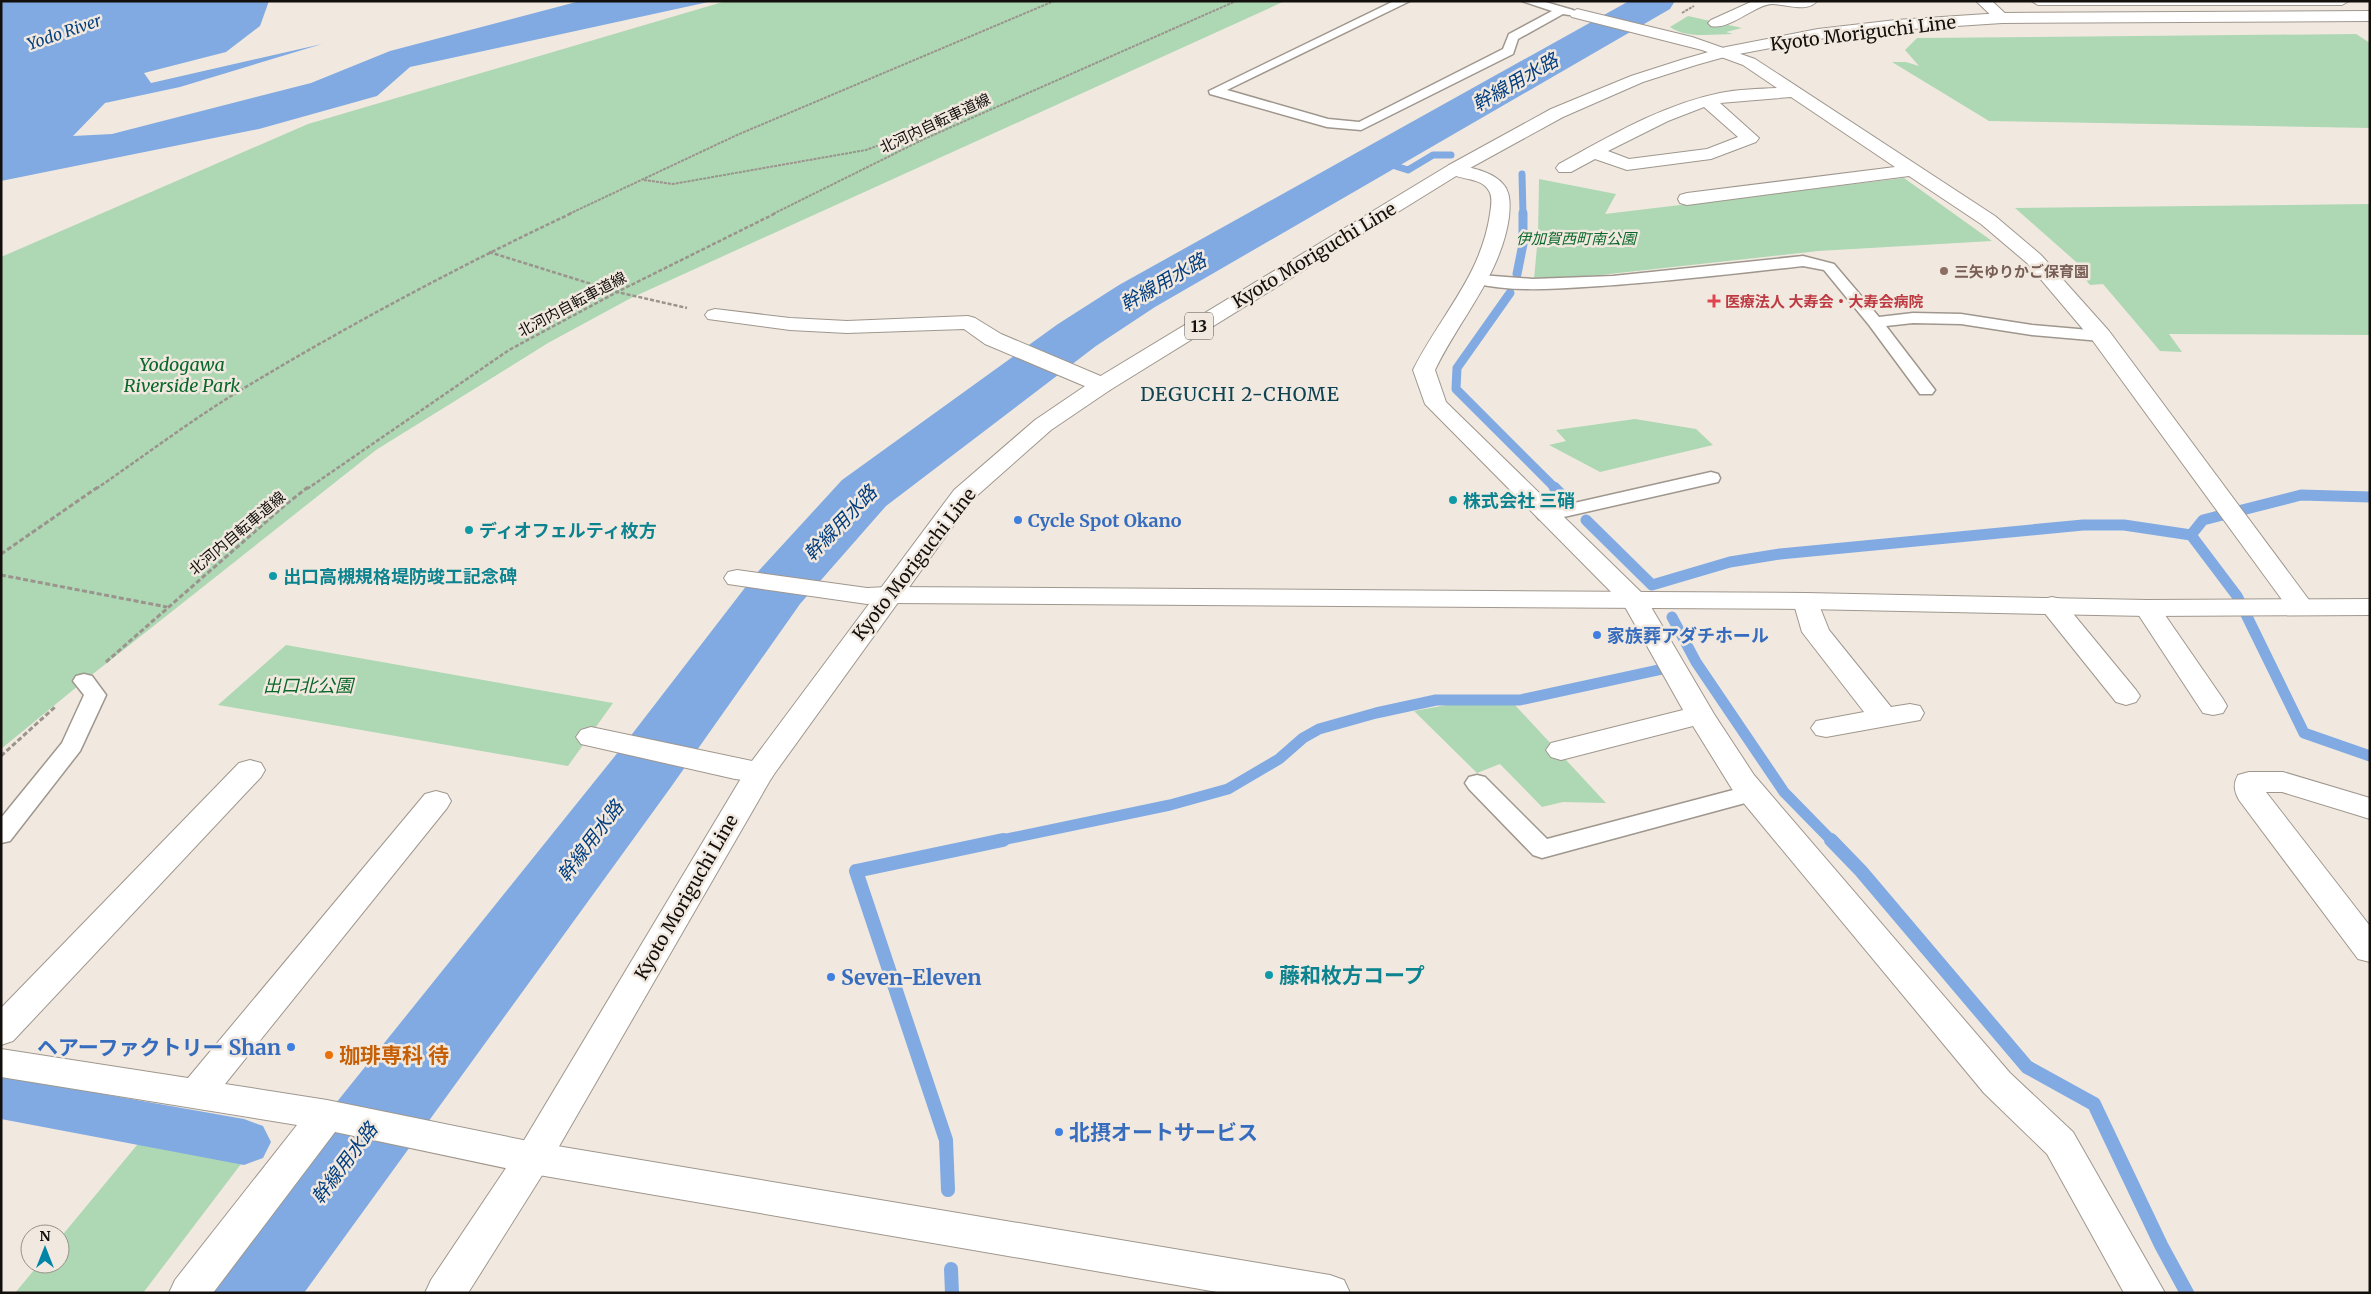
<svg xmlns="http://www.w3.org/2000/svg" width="2371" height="1294" viewBox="0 0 2371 1294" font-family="Merriweather,'Noto Sans JP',serif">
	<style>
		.green { fill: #aed7b4 }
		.water { fill: #81aae2 }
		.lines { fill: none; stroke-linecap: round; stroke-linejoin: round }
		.stream-far3 { stroke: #81aae2; stroke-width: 7 }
		.stream-far2 { stroke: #81aae2; stroke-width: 9 }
		.stream-far1 { stroke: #81aae2; stroke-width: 11 }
		.stream { stroke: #81aae2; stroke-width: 14 }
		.canal { fill: #81aae2; fill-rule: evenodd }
		.river { fill: #81aae2; fill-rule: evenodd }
		.service-casing { stroke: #9f978e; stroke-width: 3 }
		.minor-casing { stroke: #9f978e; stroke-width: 2 }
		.tertiary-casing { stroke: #9f978e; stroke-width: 2 }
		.primary-casing { stroke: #9f978e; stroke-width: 2 }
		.path-far2 { stroke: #9a948d; stroke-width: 2; stroke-dasharray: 3 1; stroke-linecap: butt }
		.path-far1 { stroke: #9a948d; stroke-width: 2.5; stroke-dasharray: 4 2; stroke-linecap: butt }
		.path { stroke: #9a948d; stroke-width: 3; stroke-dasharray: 5 2.5; stroke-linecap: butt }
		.service { fill: #fff; fill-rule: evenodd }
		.minor { fill: #fff; fill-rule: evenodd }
		.tertiary { fill: #fff; fill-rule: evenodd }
		.primary { fill: #fff; fill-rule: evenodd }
		.education-dot { fill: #8d6e63; stroke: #f1e9df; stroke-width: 2 }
		.health-dot { fill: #e0444e; stroke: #f1e9df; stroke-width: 2 }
		.culture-dot { fill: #0f9aa8; stroke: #f1e9df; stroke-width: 2 }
		.shop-dot { fill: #3f7fe0; stroke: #f1e9df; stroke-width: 2 }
		.food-dot { fill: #e8710a; stroke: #f1e9df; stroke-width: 2 }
		.labels { text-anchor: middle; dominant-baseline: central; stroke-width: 5; stroke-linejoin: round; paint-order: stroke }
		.far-street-label { font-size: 15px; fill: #120f0c; stroke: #f1e9df }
		.far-park-label { font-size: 15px; font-style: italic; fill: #0a672b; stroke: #f1e9df }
		.far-education-label { font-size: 15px; font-weight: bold; fill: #785e54; stroke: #f1e9df; text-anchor: start }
		.far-health-label { font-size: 15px; font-weight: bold; fill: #be3a42; stroke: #f1e9df; text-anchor: start }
		.far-water-label { font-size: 16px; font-style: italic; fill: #043e7f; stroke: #f1e9df }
		.shield { fill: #f1e9df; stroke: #55504b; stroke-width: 1 }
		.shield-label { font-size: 16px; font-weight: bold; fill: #120f0c }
		.street-label { font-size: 18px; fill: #120f0c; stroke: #f1e9df }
		.park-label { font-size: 18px; font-style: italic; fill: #0a672b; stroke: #f1e9df }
		.culture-label { font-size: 18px; font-weight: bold; fill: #0d838f; stroke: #f1e9df; text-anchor: start }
		.shop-label { font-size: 18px; font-weight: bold; fill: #366cbe; stroke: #f1e9df; text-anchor: start }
		.water-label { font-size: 19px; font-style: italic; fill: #043e7f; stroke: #f1e9df }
		.neighbourhood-label { font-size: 19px; letter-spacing: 1px; fill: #0e4253; stroke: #f1e9df }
		.near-culture-label { font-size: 21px; font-weight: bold; fill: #0d838f; stroke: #f1e9df; text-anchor: start }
		.near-shop-label { font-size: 21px; font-weight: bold; fill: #366cbe; stroke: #f1e9df; text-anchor: start }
		.near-food-label { font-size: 21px; font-weight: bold; fill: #c56008; stroke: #f1e9df; text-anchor: start }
	</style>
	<rect width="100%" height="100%" fill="#f1e9df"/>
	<g class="green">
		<path d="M 726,1 L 1285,1 L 631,298 L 548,343 L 376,450 L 84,681 L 1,749 L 1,257 L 308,124 Z"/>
		<path d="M 1688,16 L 1742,28 L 1726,32 L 1733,34 C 1713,34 1687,39 1670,27 Z"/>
		<path d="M 2356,34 L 2370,43 L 2370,128 L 1989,121 L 1892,62 L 1906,62 L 1919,66 L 1905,50 L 1917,38 Z"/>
		<path d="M 1904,178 L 1992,241 L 1818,251 L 1600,275 L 1534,279 L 1538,236 L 1539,179 L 1616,194 L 1605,214 Z"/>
		<path d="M 2370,204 L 2370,335 L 2169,334 L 2182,352 L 2160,351 L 2103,284 L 2090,285 L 2080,273 L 2083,268 L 2015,208 Z"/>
		<path d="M 1635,419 L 1696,429 L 1713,445 L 1600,472 L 1549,445 L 1566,441 L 1556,430 Z"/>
		<path d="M 286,645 L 613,703 L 568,766 L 218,705 Z"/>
		<path d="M 1514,704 L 1606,803 L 1563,802 L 1542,807 L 1500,764 L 1477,773 L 1414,711 L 1447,705 Z"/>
		<path d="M 142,1139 L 244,1160 L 143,1293 L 15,1293 L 39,1264 L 60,1264 L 60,1238 Z"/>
	</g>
	<path class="water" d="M 1,1 L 269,1 L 260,26 L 226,52 L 144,73 L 151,83 L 322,44 L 180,87 L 105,103 L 73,136 L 112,134 L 311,83 L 390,51 L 580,1 L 713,1 L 410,67 L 377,96 L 259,129 L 1,181 Z"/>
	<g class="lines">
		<g class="stream-far3">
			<path d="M 1376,160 L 1408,170 L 1433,155 L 1451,155"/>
			<path d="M 1522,174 L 1523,214"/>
		</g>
		<g class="stream-far2">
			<path d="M 1517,274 L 1523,244 L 1523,213"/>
			<path d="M 1510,293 L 1457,368 L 1456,389 L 1556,489"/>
		</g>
		<g class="stream-far1">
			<path d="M 1554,487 L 1562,495"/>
			<path d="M 1586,520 L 1652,585 L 1730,562 L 1780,554 L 2083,525 L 2124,525 L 2191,535 L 2237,596 L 2304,733 L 2370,756"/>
			<path d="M 2191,535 L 2203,520 L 2301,495 L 2370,497"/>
			<path d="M 1672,617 L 1696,662 L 1784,792 L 1832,841"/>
			<path d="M 997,841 L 1170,805 L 1228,789 L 1279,759 L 1303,738 L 1319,729 L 1376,713 L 1436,700 L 1520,700 L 1672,667"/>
		</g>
		<g class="stream">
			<path d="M 1831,840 L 1861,871 L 2027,1067 L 2094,1104 L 2161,1245 L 2187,1293"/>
			<path d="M 325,1161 L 343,1163"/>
			<path d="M 948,1190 L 946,1140 L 856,871 L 1003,840"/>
			<path d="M 951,1269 L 952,1293"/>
		</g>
		<path class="canal" d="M 1,1076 L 244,1119 L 263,1126 L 271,1142 L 263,1158 L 244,1165 L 1,1119 Z"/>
		<path class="river" d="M 1629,1 L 1675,1 L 1670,9 L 1155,307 L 1096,346 L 886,506 L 800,604 L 671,787 L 304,1293 L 195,1293 L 209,1261 L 619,751 L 754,576 L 842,480 L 1058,324 L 1119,285 Z"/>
		<defs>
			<g id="service">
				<path d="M 1394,1 L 1410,1 L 1227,90 L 1328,119 L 1359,122 L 1503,49 L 1509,34 L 1552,11 L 1522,1 L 1542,1 L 1573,10 L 1575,12 L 1569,15 L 1563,14 L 1518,39 L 1513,54 L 1361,130 L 1327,127 L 1210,94 L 1209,91 Z"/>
				<path d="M 1803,256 L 1834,264 L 1879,317 L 1913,313 L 1961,314 L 2032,325 L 2101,331 L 2107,332 L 2109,336 L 2107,340 L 2101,341 L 2032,335 L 1961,324 L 1913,323 L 1886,326 L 1935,390 L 1932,394 L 1920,394 L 1869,325 L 1824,270 L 1803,266 C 1730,274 1657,283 1584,287 C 1548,289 1510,292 1474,283 L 1472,280 L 1474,277 L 1480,275 L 1533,279 L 1613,276 Z"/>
				<path d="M 1711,472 L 1718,474 L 1720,478 L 1718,482 L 1546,521 L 1539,519 L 1536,515 L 1539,511 Z"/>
				<path d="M 84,674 L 92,676 L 106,695 L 80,751 L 10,841 L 1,843 L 1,818 L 62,743 L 84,695 L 73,681 L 76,676 Z"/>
				<path d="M 1477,775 L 1485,777 L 1547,839 L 1752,785 L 1760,787 L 1764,793 L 1760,799 L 1542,858 L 1533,855 L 1469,789 L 1465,783 L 1469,777 Z"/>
			</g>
			<g id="minor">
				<path d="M 1753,1 L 1817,1 C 1808,13 1785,4 1772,4 C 1756,4 1729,31 1711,26 L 1708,23 L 1711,20 Z"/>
				<path d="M 1976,1 L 1992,1 L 2010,18 L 2007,21 L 1997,21 Z"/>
				<path d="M 2031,1 L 2349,1 L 2342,5 L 2038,5 Z"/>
				<path d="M 1577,9 L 1692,37 L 1755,59 L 1995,216 L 2041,255 L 2109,331 L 2309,600 L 2313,606 L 2309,612 L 2300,614 L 2291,612 L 2093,341 L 2027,263 L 1981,224 L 1909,176 L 1687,205 L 1680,203 L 1678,199 L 1680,195 L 1687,193 L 1895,167 L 1791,97 L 1720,103 L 1759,138 L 1756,142 L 1711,159 L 1627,170 L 1595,159 L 1571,172 L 1559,172 L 1556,168 L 1559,164 C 1610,136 1662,105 1720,93 C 1739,89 1758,89 1777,88 L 1743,65 L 1702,50 L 1572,17 L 1569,14 ZM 1704,107 L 1738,137 L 1707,149 L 1629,159 L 1608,151 L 1668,121 Z"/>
				<path d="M 1455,164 C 1471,168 1492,171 1503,184 C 1511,193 1510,206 1509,217 C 1501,275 1460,318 1435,370 L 1446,402 L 1644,595 L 1714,714 L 1754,775 L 2010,1073 L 2073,1132 L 2165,1293 L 2124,1293 L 2047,1154 L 1984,1093 L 1732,789 L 1693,726 L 1561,760 L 1551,757 L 1546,750 L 1551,743 L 1683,710 L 1624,605 L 1425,404 L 1413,370 C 1440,316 1481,276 1490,214 C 1491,207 1493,197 1489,191 C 1481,175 1455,182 1446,169 L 1449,165 Z"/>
				<path d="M 715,309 L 790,318 L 847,321 L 968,316 L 975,318 L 1001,334 L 1110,380 L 1113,385 L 1110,390 L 1102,392 L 1094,390 L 985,344 L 964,329 L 847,333 L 790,330 L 708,319 L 705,315 L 708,311 Z"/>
				<path d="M 737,570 L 867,588 L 888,587 L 897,589 L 901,595 L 897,601 L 867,604 L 728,584 L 724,578 L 728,572 Z"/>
				<path d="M 1806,593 L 1815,595 L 1829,630 L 1891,707 L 1910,704 L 1920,706 L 1924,713 L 1920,720 L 1826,737 L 1816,735 L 1811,728 L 1816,721 L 1864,712 L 1802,632 L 1793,601 L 1797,595 Z"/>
				<path d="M 2052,597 L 2061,599 L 2136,690 L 2140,696 L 2136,702 L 2126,705 L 2116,702 L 2043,611 L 2039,605 L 2043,599 Z"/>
				<path d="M 2147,600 L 2156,602 L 2223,699 L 2227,706 L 2223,713 L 2213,715 L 2203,713 L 2134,608 L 2138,602 Z"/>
				<path d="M 591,727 L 771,765 L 775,772 L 771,779 L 760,782 L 735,779 L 581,744 L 576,737 L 581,730 Z"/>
				<path d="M 250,760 L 261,763 L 265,770 L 261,777 L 13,1041 L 1,1045 L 1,1008 L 239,763 Z"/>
				<path d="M 2249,772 L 2283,772 L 2370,798 L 2370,819 L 2282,792 L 2266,792 L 2370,926 L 2370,962 L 2358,959 L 2239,800 C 2234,791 2233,784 2238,775 Z"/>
				<path d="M 436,791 L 447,794 L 451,801 L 447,808 L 225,1084 L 327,1100 L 533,1142 L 1330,1275 L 1344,1280 L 1350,1293 L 1223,1293 L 533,1174 L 335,1132 L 213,1293 L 169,1293 L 175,1280 L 297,1125 L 1,1077 L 1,1049 L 188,1078 L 425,794 Z"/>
			</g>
			<path id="tertiary" d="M 888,587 L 1806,593 L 2147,600 L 2370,599 L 2370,615 L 2147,616 L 1806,609 L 888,603 L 879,601 L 875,595 L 879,589 Z"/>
			<path id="primary" d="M 2370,11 L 2370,21 L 2002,23 L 1896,30 L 1818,39 L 1728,56 L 1696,65 L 1643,82 L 1563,117 L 1461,173 L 1110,390 L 1051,430 L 972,500 L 772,777 L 546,1169 L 468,1293 L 425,1293 L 431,1280 L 520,1147 L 749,765 L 954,490 L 1035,420 L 1094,380 L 1449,165 L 1551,109 L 1631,76 L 1684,59 L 1726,47 L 1818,29 L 1896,20 L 2002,13 Z"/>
		</defs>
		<use href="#service" class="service-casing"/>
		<use href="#minor" class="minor-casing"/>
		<use href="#tertiary" class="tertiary-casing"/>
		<use href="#primary" class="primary-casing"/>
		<g class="path-far2">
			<path d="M 1682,13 L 1694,6"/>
			<path d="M 644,180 L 673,184 L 866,150 L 898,138 L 922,140"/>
			<path d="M 569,214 L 737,135 L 1054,1"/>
			<path d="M 773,214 L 922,140 L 1236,1"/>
		</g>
		<g class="path-far1">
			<path d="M 489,252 L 617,292 L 687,308"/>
			<path d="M 96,489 C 141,458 185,425 231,396 C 341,329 455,268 572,213"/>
			<path d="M 307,489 L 509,350 L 617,292 L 776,213"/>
		</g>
		<g class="path">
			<path d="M 1,554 L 98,487"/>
			<path d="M 1,575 L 167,607"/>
			<path d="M 106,662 L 284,506 L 308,487"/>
			<path d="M 1,756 L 55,707"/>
		</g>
		<use href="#service" class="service"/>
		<use href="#minor" class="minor"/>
		<use href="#tertiary" class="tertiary"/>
		<use href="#primary" class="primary"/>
	</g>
	<circle class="education-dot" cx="1944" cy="271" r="5"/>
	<path class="health-dot" d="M1711.5 293.5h5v5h5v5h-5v5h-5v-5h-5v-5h5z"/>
	<g class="culture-dot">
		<circle cx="1453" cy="500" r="5"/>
		<circle cx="469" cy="530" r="5"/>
		<circle cx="273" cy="576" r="5"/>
		<circle cx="1269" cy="975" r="5"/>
	</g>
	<g class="shop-dot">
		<circle cx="1018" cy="520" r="5"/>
		<circle cx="1597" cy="635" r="5"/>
		<circle cx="831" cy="977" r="5"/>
		<circle cx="291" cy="1047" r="5"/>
		<circle cx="1059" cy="1132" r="5"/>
	</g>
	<circle class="food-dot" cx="329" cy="1055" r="5"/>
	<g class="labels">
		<g class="far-street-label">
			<text transform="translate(935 123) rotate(-25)">北河内自転車道線</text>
			<text transform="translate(572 304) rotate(-28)">北河内自転車道線</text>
			<text transform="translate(237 533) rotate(-40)">北河内自転車道線</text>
		</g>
		<g class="far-park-label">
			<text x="1576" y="238">伊加賀西町南公園</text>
		</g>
		<g class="far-education-label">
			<text x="1954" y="271">三矢ゆりかご保育園</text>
		</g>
		<g class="far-health-label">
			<text x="1725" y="301">医療法人 大寿会・大寿会病院</text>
		</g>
		<g class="far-water-label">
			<text transform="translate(64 32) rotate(-19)">Yodo River</text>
		</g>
		<rect class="shield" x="1185" y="312.5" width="28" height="27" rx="4"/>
		<g class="shield-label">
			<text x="1199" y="326">13</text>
		</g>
		<g class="street-label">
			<text transform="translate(1863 33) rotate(-7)">Kyoto Moriguchi Line</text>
			<text transform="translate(1314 255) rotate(-31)">Kyoto Moriguchi Line</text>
			<text transform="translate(914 564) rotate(-52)">Kyoto Moriguchi Line</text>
			<text transform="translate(686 897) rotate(-60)">Kyoto Moriguchi Line</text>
		</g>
		<g class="park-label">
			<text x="182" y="364">Yodogawa<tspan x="182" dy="21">Riverside Park</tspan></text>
			<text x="308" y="685">出口北公園</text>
		</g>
		<g class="culture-label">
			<text x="1463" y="500">株式会社 三硝</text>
			<text x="479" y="530">ディオフェルティ枚方</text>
			<text x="283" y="576">出口高槻規格堤防竣工記念碑</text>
		</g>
		<g class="shop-label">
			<text x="1028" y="520">Cycle Spot Okano</text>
			<text x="1607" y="635">家族葬アダチホール</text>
		</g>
		<g class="water-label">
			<text transform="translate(1515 82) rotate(-30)">幹線用水路</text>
			<text transform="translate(1163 282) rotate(-30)">幹線用水路</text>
			<text transform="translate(840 523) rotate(-46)">幹線用水路</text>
			<text transform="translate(590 841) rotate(-53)">幹線用水路</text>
			<text transform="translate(344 1163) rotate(-53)">幹線用水路</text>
		</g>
		<g class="neighbourhood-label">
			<text x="1240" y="394">DEGUCHI 2-CHOME</text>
		</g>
		<g class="near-culture-label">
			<text x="1279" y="975">藤和枚方コープ</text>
		</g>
		<g class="near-shop-label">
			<text x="841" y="977">Seven-Eleven</text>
			<text x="281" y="1047" text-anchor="end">ヘアーファクトリー Shan</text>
			<text x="1069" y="1132">北摂オートサービス</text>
		</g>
		<g class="near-food-label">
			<text x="339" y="1055">珈琲専科 待</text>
		</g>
	</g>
	<rect width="2371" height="1294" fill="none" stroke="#120f0c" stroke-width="5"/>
	<g transform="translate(45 1249)"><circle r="24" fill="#f1e9df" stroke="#98928b"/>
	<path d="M0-4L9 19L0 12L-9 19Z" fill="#0085a8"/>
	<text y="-8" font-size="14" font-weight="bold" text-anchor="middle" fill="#120f0c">N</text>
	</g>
</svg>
